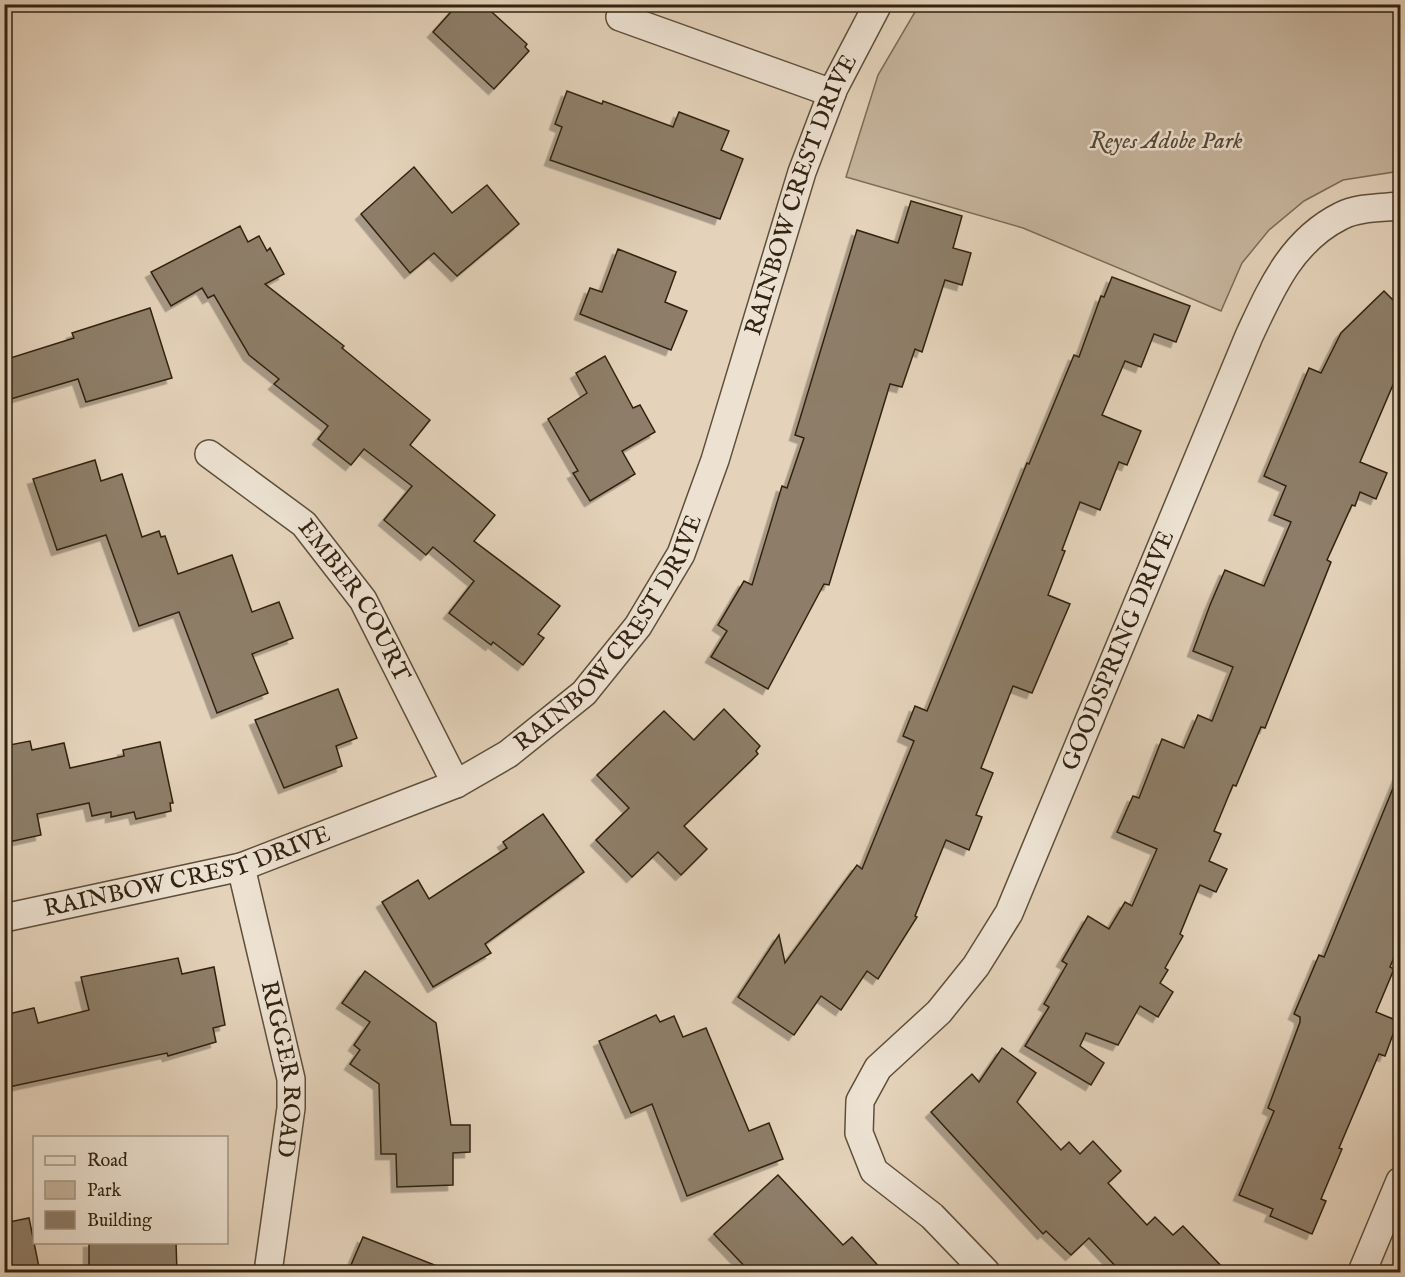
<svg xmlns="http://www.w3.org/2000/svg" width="1405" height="1277" viewBox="0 0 1405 1277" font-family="'IM FELL English',serif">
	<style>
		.green { fill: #c6b49d; stroke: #7c6c57; stroke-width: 1.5 }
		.building { fill: #8e7e69; stroke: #312311; stroke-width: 1.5; filter: url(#shadow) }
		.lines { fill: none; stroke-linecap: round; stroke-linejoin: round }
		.minor-casing { stroke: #5e4f3b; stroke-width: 30 }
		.minor { stroke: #ede2d2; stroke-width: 27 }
		.labels { text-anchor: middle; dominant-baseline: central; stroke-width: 5; stroke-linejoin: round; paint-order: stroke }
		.park-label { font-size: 24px; font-style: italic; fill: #564734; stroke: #ede2d2 }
		.street-label { font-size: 24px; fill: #312311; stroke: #ede2d2 }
	</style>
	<defs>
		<filter id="shadow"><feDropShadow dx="-5.5" dy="5.5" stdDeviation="0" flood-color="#0004"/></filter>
	</defs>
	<rect width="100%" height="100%" fill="#e4d2ba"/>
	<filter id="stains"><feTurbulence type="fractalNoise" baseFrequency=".00333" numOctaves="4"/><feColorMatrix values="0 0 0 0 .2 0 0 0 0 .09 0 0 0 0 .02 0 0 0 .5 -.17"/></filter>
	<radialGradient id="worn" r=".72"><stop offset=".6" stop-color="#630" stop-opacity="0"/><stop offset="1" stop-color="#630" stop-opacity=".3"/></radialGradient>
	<path class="green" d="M 919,5 L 1400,5 L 1400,171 L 1343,180 L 1304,201 L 1269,230 L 1242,263 L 1221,311 L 1023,228 L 846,177 L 878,75 Z"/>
	<g class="building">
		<path d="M 458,4 L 483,4 L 527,44 L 525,47 L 529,51 L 494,89 L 433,32 Z"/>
		<path d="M 567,91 L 602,104 L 603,101 L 673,127 L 679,112 L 729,131 L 721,150 L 743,159 L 720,219 L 550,160 L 562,127 L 555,124 Z"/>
		<path d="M 414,167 L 452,213 L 487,185 L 519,224 L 457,276 L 434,253 L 410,273 L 361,214 Z"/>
		<path d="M 911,201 L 962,216 L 953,248 L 971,253 L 962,285 L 945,280 L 922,352 L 915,349 L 902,387 L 890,384 L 829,585 L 824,584 L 768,689 L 711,657 L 727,631 L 718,625 L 744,581 L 752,585 L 782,486 L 787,488 L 804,438 L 795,435 L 857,230 L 898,243 Z"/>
		<path d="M 240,226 L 248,242 L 259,236 L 267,251 L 270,248 L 284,274 L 265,284 L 344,346 L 342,348 L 430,420 L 410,445 L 495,515 L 474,541 L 560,606 L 538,634 L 544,638 L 523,665 L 493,642 L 491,645 L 449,613 L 474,581 L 433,547 L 426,555 L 384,520 L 412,486 L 364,449 L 351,465 L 318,439 L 328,426 L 274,384 L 279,379 L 249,355 L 214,295 L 208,298 L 202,288 L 171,306 L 151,272 Z"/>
		<path d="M 618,249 L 676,272 L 665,302 L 687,311 L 671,350 L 580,314 L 590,288 L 602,292 Z"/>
		<path d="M 1112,277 L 1190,306 L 1176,342 L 1154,334 L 1141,367 L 1125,361 L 1102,415 L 1141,431 L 1127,465 L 1119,462 L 1100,510 L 1080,502 L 1062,550 L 1065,551 L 1048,595 L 1070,604 L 1032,693 L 1013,686 L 981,768 L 993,773 L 976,815 L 982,817 L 969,850 L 946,840 L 915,916 L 917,917 L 878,979 L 867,971 L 841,1010 L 821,996 L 794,1035 L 738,997 L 779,935 L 785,963 L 857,865 L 862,869 L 914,741 L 903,736 L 915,706 L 927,711 L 1027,463 L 1029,464 L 1074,355 L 1079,357 L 1101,296 L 1104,297 Z"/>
		<path d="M 1384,291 L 1401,308 L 1401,366 L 1360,462 L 1387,473 L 1376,499 L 1360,492 L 1355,506 L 1352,505 L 1327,560 L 1331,562 L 1265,728 L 1261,727 L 1236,786 L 1233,785 L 1214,831 L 1221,834 L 1209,861 L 1227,869 L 1216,892 L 1200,885 L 1180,934 L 1183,936 L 1165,968 L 1168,970 L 1160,983 L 1173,992 L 1158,1017 L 1140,1006 L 1118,1045 L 1086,1033 L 1080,1046 L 1104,1063 L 1091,1085 L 1025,1046 L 1049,1007 L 1044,1004 L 1067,964 L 1062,961 L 1088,916 L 1109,929 L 1125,902 L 1132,906 L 1157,849 L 1117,832 L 1133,796 L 1139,798 L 1162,739 L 1184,748 L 1198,715 L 1212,721 L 1233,667 L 1193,651 L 1210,605 L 1225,570 L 1264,586 L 1291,522 L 1274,515 L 1286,486 L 1264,476 L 1309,368 L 1321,373 L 1341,333 Z"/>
		<path d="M 150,308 L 172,378 L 86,402 L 78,379 L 4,401 L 4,360 L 74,338 L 72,333 Z"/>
		<path d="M 605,356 L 633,408 L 640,405 L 655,432 L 622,451 L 635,474 L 590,501 L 573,473 L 578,471 L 548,419 L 587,393 L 576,373 Z"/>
		<path d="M 95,460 L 101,481 L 122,474 L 142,537 L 159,531 L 161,537 L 165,536 L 178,574 L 232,555 L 252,612 L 279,602 L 293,638 L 252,654 L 268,693 L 217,713 L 179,612 L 139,626 L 106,535 L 57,550 L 33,479 Z"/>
		<path d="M 338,689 L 357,738 L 336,746 L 342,766 L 284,788 L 255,720 Z"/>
		<path d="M 724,709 L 760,746 L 756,751 L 758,754 L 684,826 L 707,849 L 681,875 L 658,852 L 632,877 L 596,840 L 629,808 L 597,775 L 664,711 L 694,740 Z"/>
		<path d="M 30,741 L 32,750 L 64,743 L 70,768 L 124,756 L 123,750 L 160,742 L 173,803 L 170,803 L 171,811 L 136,819 L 134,812 L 111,817 L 111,812 L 92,816 L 89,803 L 37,814 L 41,835 L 4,843 L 4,746 Z"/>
		<path d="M 1400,771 L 1401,941 L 1390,967 L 1394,969 L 1376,1012 L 1398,1021 L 1385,1056 L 1379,1054 L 1339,1148 L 1342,1149 L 1321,1199 L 1326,1201 L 1312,1234 L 1270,1216 L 1273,1209 L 1239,1195 L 1274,1111 L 1268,1108 L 1300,1022 L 1300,1017 L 1294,1014 L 1319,955 L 1324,957 Z"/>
		<path d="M 543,814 L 584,872 L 485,944 L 491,953 L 433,987 L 382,902 L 418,880 L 429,899 L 507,848 L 503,842 Z"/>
		<path d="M 178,958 L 182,974 L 214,967 L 225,1025 L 213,1028 L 216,1042 L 168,1056 L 167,1053 L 4,1088 L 4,1015 L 34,1008 L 38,1023 L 89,1010 L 81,977 Z"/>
		<path d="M 365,971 L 436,1023 L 451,1125 L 470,1125 L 470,1152 L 453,1153 L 453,1185 L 397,1187 L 396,1154 L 381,1154 L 379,1084 L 350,1064 L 360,1050 L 354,1045 L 370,1022 L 342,1003 Z"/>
		<path d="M 656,1015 L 660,1022 L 674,1016 L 683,1037 L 706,1028 L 749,1131 L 769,1123 L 783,1159 L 687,1196 L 652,1104 L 631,1113 L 599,1041 Z"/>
		<path d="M 1002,1048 L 1036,1073 L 1017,1102 L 1061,1150 L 1069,1142 L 1080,1154 L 1093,1141 L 1121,1171 L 1108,1183 L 1147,1225 L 1155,1217 L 1173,1235 L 1183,1226 L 1227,1272 L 1121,1272 L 1089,1238 L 1071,1255 L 1046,1231 L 1043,1234 L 931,1112 L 972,1074 L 979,1082 Z"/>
		<path d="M 778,1175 L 843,1245 L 852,1237 L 884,1272 L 750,1272 L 714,1234 Z"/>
		<path d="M 29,1218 L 40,1272 L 4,1272 L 4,1223 Z"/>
		<path d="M 363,1237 L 450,1271 L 449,1272 L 348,1272 Z"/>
		<path d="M 89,1242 L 176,1242 L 177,1272 L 89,1271 Z"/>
	</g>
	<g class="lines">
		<defs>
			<g id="minor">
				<path d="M 620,17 L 832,93"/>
				<path id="s1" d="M 209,454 L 304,524 L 363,600 L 456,784"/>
				<path id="s2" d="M 241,867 L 291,1079 L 291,1108 L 268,1272"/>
				<path id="s3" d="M 4,918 L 241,867 L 456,784 L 508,754 L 584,693 L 638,626 L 681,554 L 715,460 L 802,172 L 834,88 L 878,4"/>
				<path id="s4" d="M 986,1272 L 932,1216 L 874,1171 L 859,1133 L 860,1101 L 878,1068 L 939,1012 L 976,966 L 1009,913 L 1249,336 C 1271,289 1291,241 1341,216 C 1358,207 1382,208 1400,206"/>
				<path d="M 1362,1272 L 1400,1181"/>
			</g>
		</defs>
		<use href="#minor" class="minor-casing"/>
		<use href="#minor" class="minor"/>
	</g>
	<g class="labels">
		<g class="park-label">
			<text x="1166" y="141">Reyes Adobe Park</text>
		</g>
		<g class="street-label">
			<text stroke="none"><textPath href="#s3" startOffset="1179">RAINBOW CREST DRIVE</textPath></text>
			<text stroke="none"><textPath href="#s1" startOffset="210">EMBER COURT</textPath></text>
			<text stroke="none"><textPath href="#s3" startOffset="693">RAINBOW CREST DRIVE</textPath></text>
			<text stroke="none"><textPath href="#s4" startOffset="750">GOODSPRING DRIVE</textPath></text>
			<text stroke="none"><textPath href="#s3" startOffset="189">RAINBOW CREST DRIVE</textPath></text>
			<text stroke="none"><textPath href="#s2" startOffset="207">RIGGER ROAD</textPath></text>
		</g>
	</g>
	<rect width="1405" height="1277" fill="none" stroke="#e4d2ba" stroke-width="24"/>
	<rect x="6" y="6" width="1393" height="1265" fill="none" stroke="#312311" stroke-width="3"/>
	<rect x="12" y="12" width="1381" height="1253" fill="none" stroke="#312311" stroke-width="1.5"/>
	<rect x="33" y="1136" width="195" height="108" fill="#ede2d2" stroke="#a29685" stroke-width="1.5"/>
	<rect x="45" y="1156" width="30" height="9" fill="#ede2d2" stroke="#a29685" stroke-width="1.5"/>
	<text x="87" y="1166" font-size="18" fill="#312311">Road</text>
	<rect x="45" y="1181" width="30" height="18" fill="#c6b49d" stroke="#a29685" stroke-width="1.5"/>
	<text x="87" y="1196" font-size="18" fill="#312311">Park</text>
	<rect x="45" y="1211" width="30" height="18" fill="#8e7e69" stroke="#a29685" stroke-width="1.5"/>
	<text x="87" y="1226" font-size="18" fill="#312311">Building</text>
	<rect width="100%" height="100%" filter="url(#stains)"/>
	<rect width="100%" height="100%" fill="url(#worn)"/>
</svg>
